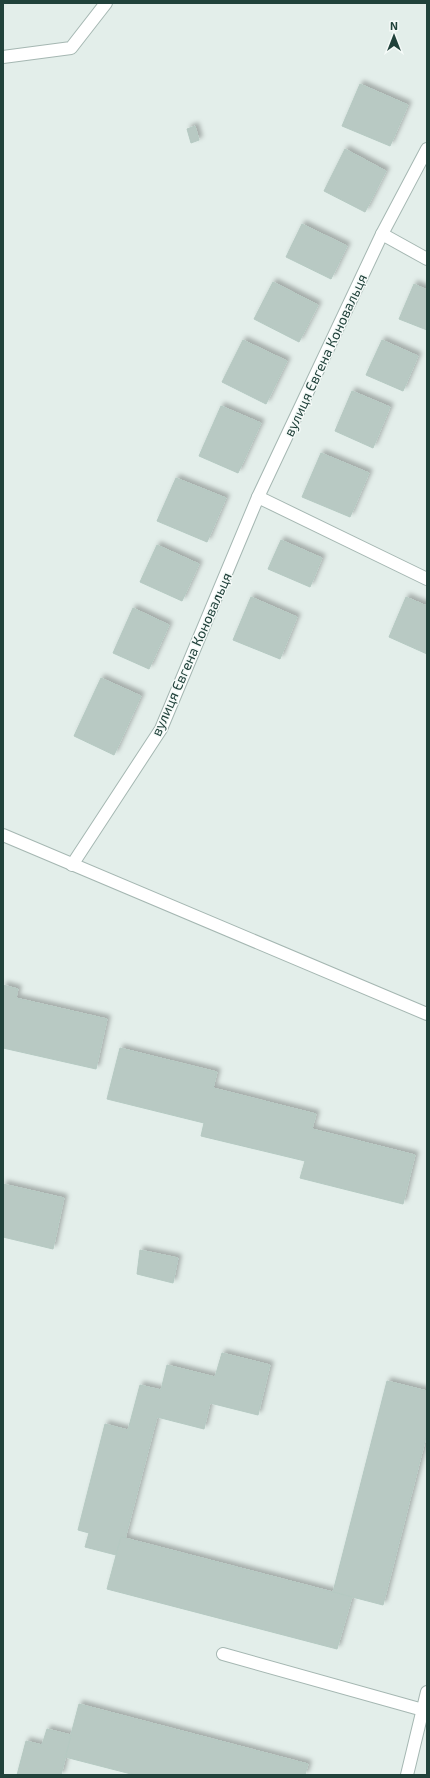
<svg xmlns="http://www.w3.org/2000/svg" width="430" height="1778" viewBox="0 0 430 1778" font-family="'Exo 2',sans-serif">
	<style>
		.building { fill: #b8c9c3; stroke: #b5c9c2; filter: url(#shadow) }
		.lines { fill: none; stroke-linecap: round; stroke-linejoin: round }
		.service-casing { stroke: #a5b7b2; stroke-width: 14 }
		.minor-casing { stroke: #a5b7b2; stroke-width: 14 }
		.tertiary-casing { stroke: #a5b7b2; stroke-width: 14 }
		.service { stroke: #fff; stroke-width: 12 }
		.minor { stroke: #fff; stroke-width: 12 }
		.tertiary { stroke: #fff; stroke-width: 12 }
		.labels { text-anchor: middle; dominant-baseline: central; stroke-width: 3; stroke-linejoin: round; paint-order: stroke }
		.street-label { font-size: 14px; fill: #21423b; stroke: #f5faf8 }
	</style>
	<defs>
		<filter id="shadow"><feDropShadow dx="3.5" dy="-3.5" stdDeviation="2" flood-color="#0004"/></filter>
	</defs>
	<rect width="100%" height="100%" fill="#e3eeea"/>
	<g class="building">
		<path d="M 360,84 L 408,105 L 390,146 L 342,126 Z"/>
		<path d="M 195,126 L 199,140 L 191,143 L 187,129 Z"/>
		<path d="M 345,149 L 386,171 L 365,212 L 324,191 Z"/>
		<path d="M 302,224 L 347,246 L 331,279 L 286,257 Z"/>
		<path d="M 273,282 L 318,305 L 299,342 L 254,319 Z"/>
		<path d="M 414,284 L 427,290 L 427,330 L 399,319 Z"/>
		<path d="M 243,340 L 287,361 L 266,404 L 222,382 Z"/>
		<path d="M 382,340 L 418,356 L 403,391 L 366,375 Z"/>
		<path d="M 352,391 L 390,407 L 373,448 L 335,431 Z"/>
		<path d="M 221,406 L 261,423 L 238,473 L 199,456 Z"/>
		<path d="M 321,453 L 369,473 L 350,517 L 302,497 Z"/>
		<path d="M 176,478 L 226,498 L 207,542 L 157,521 Z"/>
		<path d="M 281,540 L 322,558 L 310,587 L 268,569 Z"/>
		<path d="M 157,545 L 199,564 L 182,601 L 140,582 Z"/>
		<path d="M 251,597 L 297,617 L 280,659 L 233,640 Z"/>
		<path d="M 406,597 L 427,606 L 427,654 L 389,637 Z"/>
		<path d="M 133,608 L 169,625 L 149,669 L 113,653 Z"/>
		<path d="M 101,678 L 141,696 L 114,755 L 74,736 Z"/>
		<path d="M 3,985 L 18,989 L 16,998 L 107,1019 L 96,1069 L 3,1048 Z"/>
		<path d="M 120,1048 L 217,1072 L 213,1088 L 316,1114 L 312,1129 L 415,1155 L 403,1204 L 300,1178 L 305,1161 L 201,1136 L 204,1123 L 107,1099 Z"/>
		<path d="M 3,1184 L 64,1198 L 53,1249 L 3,1237 Z"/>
		<path d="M 140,1250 L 178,1258 L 173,1283 L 137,1274 Z"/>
		<path d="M 222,1353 L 270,1365 L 258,1415 L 210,1403 L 204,1429 L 157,1417 L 125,1539 L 121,1537 L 116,1555 L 85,1547 L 89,1533 L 78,1530 L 105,1424 L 128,1430 L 140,1385 L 161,1390 L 167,1365 L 215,1377 Z"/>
		<path d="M 387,1381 L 427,1391 L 427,1433 L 383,1605 L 333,1592 Z"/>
		<path d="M 121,1537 L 352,1597 L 337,1649 L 107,1589 Z"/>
		<path d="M 79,1704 L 308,1764 L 305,1775 L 135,1775 L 65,1757 Z"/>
		<path d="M 47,1729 L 71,1735 L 61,1775 L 17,1775 L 26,1741 L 42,1745 Z"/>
	</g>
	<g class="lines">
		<defs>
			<path id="service" d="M 223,1654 L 423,1710"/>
			<g id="minor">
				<path d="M 3,57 L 71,48 L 106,3"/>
				<path d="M 382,234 L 427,259"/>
				<path d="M 258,497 L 427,579"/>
				<path d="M 72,865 L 161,729 L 258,497 L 382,234 L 427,149"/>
			</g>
			<g id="tertiary">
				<path d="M 3,835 L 427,1014"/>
				<path d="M 407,1775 L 427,1692"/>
			</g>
		</defs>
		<use href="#service" class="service-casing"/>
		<use href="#minor" class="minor-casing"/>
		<use href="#tertiary" class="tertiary-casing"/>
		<use href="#service" class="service"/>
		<use href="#minor" class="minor"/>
		<use href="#tertiary" class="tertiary"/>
	</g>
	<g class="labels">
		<g class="street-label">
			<text transform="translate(325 355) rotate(-65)">вулиця Євгена Коновальця</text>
			<text transform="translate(191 654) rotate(-66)">вулиця Євгена Коновальця</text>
		</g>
	</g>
	<rect width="430" height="1778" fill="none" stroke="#21423b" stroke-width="8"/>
	<g transform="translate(394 36)" stroke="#f5faf8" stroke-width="3" paint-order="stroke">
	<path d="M0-3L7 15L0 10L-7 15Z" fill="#21423b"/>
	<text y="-6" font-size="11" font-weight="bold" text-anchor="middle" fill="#21423b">N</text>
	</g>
</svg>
